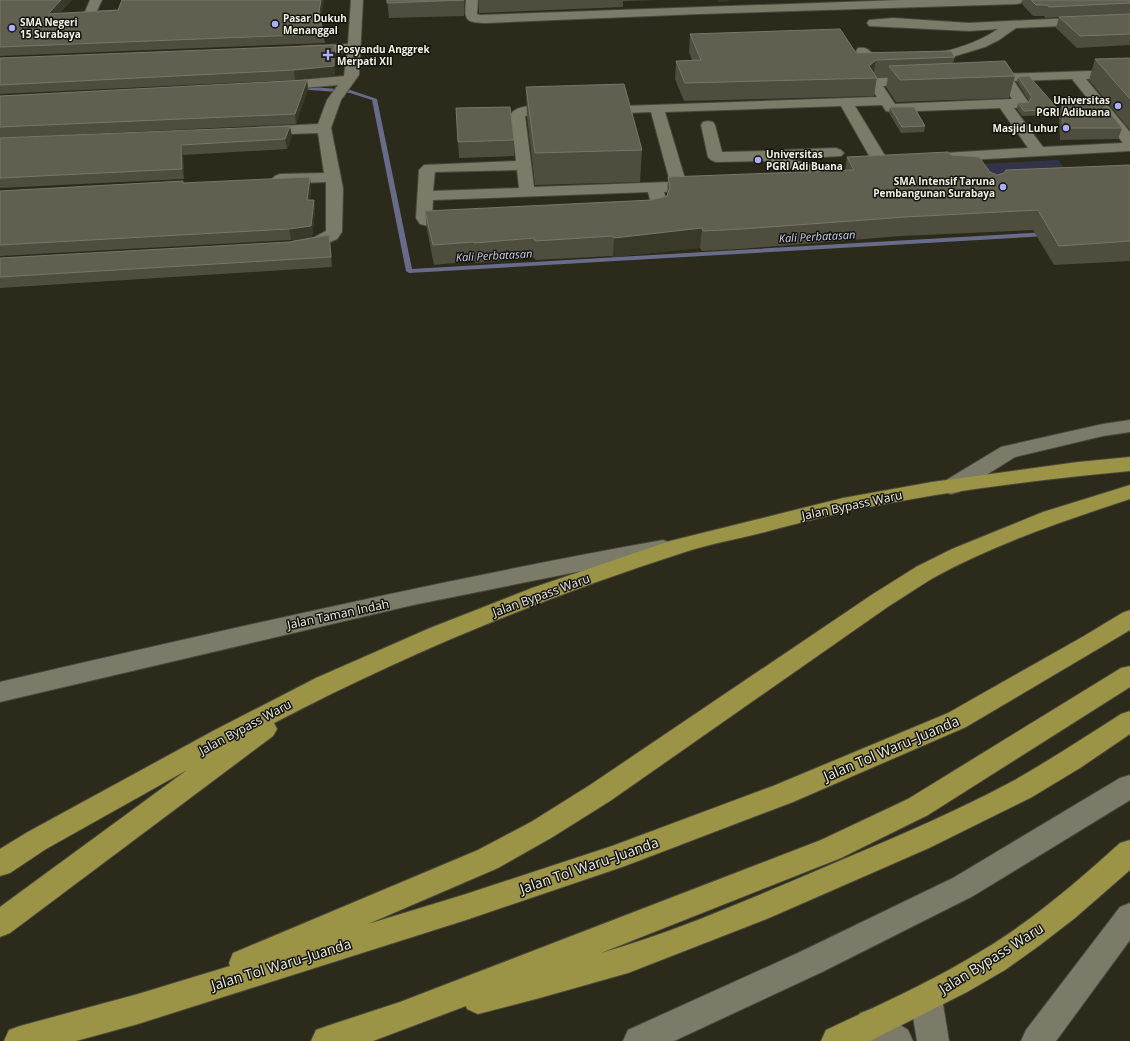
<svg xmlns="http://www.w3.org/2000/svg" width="1130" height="1041" viewBox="0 0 1130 1041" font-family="'Open Sans',sans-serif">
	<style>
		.green { fill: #333449 }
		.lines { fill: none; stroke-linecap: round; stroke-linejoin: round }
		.stream { fill: #696b8a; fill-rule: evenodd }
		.minor-casing { stroke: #49483b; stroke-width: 2 }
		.highway-casing { stroke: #49483b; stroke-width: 2 }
		.minor { fill: #7c7b6a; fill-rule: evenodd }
		.highway { fill: #9b9345; fill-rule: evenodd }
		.wall { fill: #4f4d3e }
		.shaded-wall { fill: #3a3828 }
		.building { fill: #615f50; stroke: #787668 }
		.poi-dot { fill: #abaffb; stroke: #13130c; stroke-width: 1.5 }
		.labels { text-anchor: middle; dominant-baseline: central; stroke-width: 3; stroke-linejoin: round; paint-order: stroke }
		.far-poi-label { font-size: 10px; font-weight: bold; fill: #f2f1e7; stroke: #13130c; text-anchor: start }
		.far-water-label { font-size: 11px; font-style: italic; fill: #d0d4f5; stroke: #13130c }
		.street-label { font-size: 12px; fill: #f2f1e7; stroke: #13130c }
		.near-street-label { font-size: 14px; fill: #f2f1e7; stroke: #13130c }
	</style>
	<rect width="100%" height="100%" fill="#2c2a1b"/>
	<path class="green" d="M 1058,160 L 1076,182 L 996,186 L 980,164 Z"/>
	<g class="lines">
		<path class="stream" d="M 299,86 L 350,90 L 377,99 L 412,269 L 1047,232 L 1050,234 L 1047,236 L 409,273 L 406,271 L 372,100 L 350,93 L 297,89 L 297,87 Z"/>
		<defs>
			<g id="minor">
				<path d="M 90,0 L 102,0 L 94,17 L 86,17 L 84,14 Z"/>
				<path d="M 351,0 L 363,0 L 359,75 L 341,100 L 331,128 L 343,188 L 342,232 L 337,239 L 324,245 L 300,250 L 294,249 L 292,245 L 294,241 L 313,238 L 326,231 L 326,182 L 280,184 L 275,182 L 272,179 L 275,176 L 280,174 L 324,173 L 318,133 L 261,135 L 256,134 L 254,131 L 256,128 L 261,127 L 318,124 L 327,100 L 338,85 L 279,90 L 274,89 L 272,86 L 274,83 L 279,82 L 344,76 L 347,52 L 304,54 L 299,53 L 297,50 L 299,47 L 304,46 L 348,44 Z"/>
				<path d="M 466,0 L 478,0 L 477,14 L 480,15 L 900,0 L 1023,0 L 1021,3 L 1017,4 L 699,14 L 487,23 C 465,23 464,20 466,0 Z"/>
				<path d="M 1130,15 L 1130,23 L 1016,28 L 999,40 L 985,47 L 952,57 L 922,62 L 891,64 L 878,63 L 862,59 L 856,51 L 858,48 C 865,47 867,48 872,53 C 910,63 966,51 998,29 L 969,31 L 869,26 L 867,23 L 869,20 L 893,18 L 969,23 Z"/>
				<path d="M 1120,70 L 1125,71 L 1127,74 L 1125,77 L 1086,79 L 1130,132 L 1130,151 L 933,162 L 928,160 L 925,157 L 928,154 L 1028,148 L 1000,108 L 891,112 L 886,111 L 882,105 L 855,106 L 887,159 L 884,162 L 879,164 L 874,162 L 871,159 L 841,106 L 665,112 L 686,182 L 702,183 L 704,186 L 702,189 L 664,192 L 668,207 L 665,214 L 641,218 L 635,216 L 633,213 L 635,210 L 652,207 L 648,192 L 433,200 L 432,217 L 455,216 L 461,218 L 463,221 L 461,224 L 432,227 L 420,224 L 416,218 L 419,170 L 424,165 L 516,161 L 511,114 C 519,102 544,107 557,107 L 562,108 L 564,111 L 562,114 L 557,115 L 525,116 L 534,187 L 670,182 L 651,112 L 601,114 L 596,113 L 594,110 L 596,107 L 877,97 L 868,84 L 873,79 L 878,78 ZM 1072,79 L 1123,143 L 1043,147 L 1014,108 L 1027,106 L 1029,103 L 1014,81 ZM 1001,81 L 1012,99 L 895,104 L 883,86 ZM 517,170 L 519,188 L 433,191 L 435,172 Z"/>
				<path d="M 708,121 L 713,122 L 715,125 L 722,152 L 766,151 L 776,154 L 778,152 L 783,150 L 836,148 L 841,150 L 844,153 L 841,156 L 790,159 L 837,171 L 840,174 L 837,177 L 832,179 L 787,168 L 765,161 L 716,162 L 711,160 L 708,157 L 701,125 L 703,122 Z"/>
				<path d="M 1130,420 L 1130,432 L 1103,436 L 1015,457 L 959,492 L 951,494 L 943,492 L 940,487 L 943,482 L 1001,447 L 1103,424 Z"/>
				<path d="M 663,540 L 671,543 L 674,548 L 671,553 L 413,605 L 0,702 L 0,682 C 220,631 440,580 663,540 Z"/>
				<path d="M 1130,775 L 1130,800 L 973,896 L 822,972 L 674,1041 L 623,1041 L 628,1030 L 800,952 L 953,878 L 1120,778 Z"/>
				<path d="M 1130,903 L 1130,940 L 1056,1041 L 1021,1041 L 1026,1030 L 1120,907 Z"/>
				<path d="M 926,983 L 937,988 L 942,998 L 949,1041 L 917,1041 L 910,998 L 915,988 Z"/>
				<path d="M 871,1009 L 882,1013 L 908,1030 L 913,1041 L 869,1041 L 860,1035 L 855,1024 L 860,1013 Z"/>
			</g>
			<g id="highway">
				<path d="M 1130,457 L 1130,471 C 1034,480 938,492 844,512 C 818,518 791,525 765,532 C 738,539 709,544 682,553 C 542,598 404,655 274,723 L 277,729 L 273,736 L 10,933 L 0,937 L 0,907 L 187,770 L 46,849 L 10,873 L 0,876 L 0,849 L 26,833 L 213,731 L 316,678 L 430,628 L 532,588 L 670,541 L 843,498 L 932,482 L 1078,462 Z"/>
				<path d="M 1130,485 L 1130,499 C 1063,521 995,544 933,578 C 918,587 904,597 889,606 L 610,801 L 551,838 L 498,868 L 368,924 L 466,894 L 612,846 L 773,786 L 948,713 L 1084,636 L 1122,613 L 1130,610 L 1130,630 L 966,727 L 793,802 L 625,866 L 466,920 L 138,1024 L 76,1041 L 4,1041 L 9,1030 L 20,1026 L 138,994 L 230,966 L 229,963 L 233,953 L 478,850 L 531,822 L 590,785 L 873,594 L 916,567 L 952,549 L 1043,512 Z"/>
				<path d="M 1130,666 L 1130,687 L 928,815 L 841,858 L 601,953 C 670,933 738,904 804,876 C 874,846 946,817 1013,781 C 1050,760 1085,737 1121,714 L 1130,711 L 1130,734 L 1080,768 L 1032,797 L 929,848 L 769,918 L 628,973 L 536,999 L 478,1014 L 467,1009 L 466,1006 L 373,1041 L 311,1041 L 316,1030 L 327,1026 L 400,1002 L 821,840 L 908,799 L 1121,668 Z"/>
				<path d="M 1130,840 L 1130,870 L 1075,918 L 1040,945 L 1005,970 L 967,992 L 870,1041 L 821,1041 L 826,1030 C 879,1005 933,981 983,950 C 1033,920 1077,882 1120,843 Z"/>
			</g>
		</defs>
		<use href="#minor" class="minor-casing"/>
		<use href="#highway" class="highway-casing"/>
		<use href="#minor" class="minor"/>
		<use href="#highway" class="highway"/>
	</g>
	<g class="wall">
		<path d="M 0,0 L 72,0 L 59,13 L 118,10 L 122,0 L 324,0 L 320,18 L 325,43 L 0,56 Z"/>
		<path d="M 387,0 L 465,0 L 464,16 L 389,18 Z"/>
		<path d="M 479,0 L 659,0 L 623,1 L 623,7 L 479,13 Z"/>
		<path d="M 1023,0 L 1130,0 L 1130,45 L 1077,48 L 1056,28 L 1059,17 L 1046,18 L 1044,16 L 1033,16 L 1022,4 Z"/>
		<path d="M 690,34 L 856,53 L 955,57 L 953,63 L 1015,76 L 1009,98 L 896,102 L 886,87 L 888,77 L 877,77 L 874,96 L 684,101 L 675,79 L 676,61 L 692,60 L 689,52 Z"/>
		<path d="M 335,54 L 335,75 L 295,80 L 0,94 L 0,58 Z"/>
		<path d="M 1130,58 L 1130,130 L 1089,80 L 1095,59 Z"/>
		<path d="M 1018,77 L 1058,109 L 1056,115 L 1022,116 L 1017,109 L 1018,103 L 1029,102 L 1029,101 L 1017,82 Z"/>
		<path d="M 307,80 L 308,89 L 296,124 L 0,138 L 0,96 Z"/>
		<path d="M 526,87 L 642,150 L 640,182 L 535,185 L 527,117 Z"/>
		<path d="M 1062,104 L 1122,128 L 1118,139 L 1060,140 L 1059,116 Z"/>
		<path d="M 890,107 L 925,126 L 924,132 L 901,133 L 889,113 Z"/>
		<path d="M 456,108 L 514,140 L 514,156 L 459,158 Z"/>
		<path d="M 292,136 L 287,149 L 183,155 L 184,179 L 0,188 L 0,138 Z"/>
		<path d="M 951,155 L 997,175 L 1130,165 L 1130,261 L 1054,265 L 1033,230 L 901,236 L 740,249 L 702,251 L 700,248 L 613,257 L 612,256 L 535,260 L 535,258 L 475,263 L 475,261 L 434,265 L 427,230 L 425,211 L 652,200 L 667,196 L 668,177 L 845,171 L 847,157 Z"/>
		<path d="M 183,181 L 183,183 L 311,188 L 310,200 L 314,200 L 315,210 L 312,237 L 291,240 L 0,256 L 0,191 Z"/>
		<path d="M 329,235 L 332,267 L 0,288 L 0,258 L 289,242 Z"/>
	</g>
	<g class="shaded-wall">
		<path d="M 61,0 L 72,0 L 51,23 L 48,14 Z"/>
		<path d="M 321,0 L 324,0 L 320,20 L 319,11 Z"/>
		<path d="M 464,0 L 465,0 L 464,16 Z"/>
		<path d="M 718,0 L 733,0 L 718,2 Z"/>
		<path d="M 334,45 L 335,54 L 335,75 L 295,80 L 294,70 Z"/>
		<path d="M 876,60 L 873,78 L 869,66 Z"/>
		<path d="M 307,80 L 308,89 L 296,124 L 295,114 Z"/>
		<path d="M 290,126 L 292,136 L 287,149 L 285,139 Z"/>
		<path d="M 181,145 L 183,155 L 184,179 L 182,169 Z"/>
		<path d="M 310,177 L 311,188 L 309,211 L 307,200 Z"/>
		<path d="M 314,200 L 315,210 L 312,237 L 291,240 L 289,229 Z"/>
		<path d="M 702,228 L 700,248 L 613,257 L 614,238 Z"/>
		<path d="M 329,235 L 331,246 L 332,267 L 331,257 Z"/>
	</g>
	<g class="building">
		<path d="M 0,0 L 61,0 L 48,14 L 118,10 L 122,0 L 321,0 L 319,11 L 323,34 L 0,47 Z"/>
		<path d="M 387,0 L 464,0 L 387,3 Z"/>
		<path d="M 1031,0 L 1130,0 L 1130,3 L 1049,7 L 1047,5 L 1036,5 Z"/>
		<path d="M 1130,14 L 1130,34 L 1080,36 L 1059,17 Z"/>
		<path d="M 840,29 L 856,53 L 951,51 L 955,57 L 876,60 L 869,66 L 877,78 L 685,83 L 676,61 L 701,60 L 690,34 Z"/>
		<path d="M 334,45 L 334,66 L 294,70 L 0,85 L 0,58 Z"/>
		<path d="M 1130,58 L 1130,99 L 1095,59 Z"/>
		<path d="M 1005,61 L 1015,76 L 900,80 L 889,66 Z"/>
		<path d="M 1029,76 L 1058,109 L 1024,111 L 1018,103 L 1029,102 L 1032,97 L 1018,77 Z"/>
		<path d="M 307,80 L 295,114 L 0,127 L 0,96 Z"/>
		<path d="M 624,84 L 642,150 L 535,153 L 526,87 Z"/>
		<path d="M 1062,104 L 1103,104 L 1122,128 L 1063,128 Z"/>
		<path d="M 510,107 L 514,140 L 458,142 L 456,108 Z"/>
		<path d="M 890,107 L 914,107 L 925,126 L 902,127 Z"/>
		<path d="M 290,126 L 285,139 L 181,145 L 182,169 L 0,178 L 0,138 Z"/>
		<path d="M 948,152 L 951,155 L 979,157 L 990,172 L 997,175 L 1004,173 L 1006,170 L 1130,165 L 1130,241 L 1059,246 L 1038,210 L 905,217 L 742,229 L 703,231 L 702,228 L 614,238 L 613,236 L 535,241 L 534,238 L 474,243 L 474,242 L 433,245 L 425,211 L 652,200 L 667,196 L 670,187 L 668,177 L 854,170 L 847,157 Z"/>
		<path d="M 310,177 L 307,200 L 314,200 L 311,226 L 289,229 L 0,245 L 0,191 L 183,181 L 183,183 Z"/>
		<path d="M 329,235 L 331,257 L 0,277 L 0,258 L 289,242 Z"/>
	</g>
	<g class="poi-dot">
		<circle cx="275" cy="24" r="4"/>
		<circle cx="12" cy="28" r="4"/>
		<path d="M326 49h4v4h4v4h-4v4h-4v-4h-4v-4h4z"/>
		<circle cx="1118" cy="106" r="4"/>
		<circle cx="1066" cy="128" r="4"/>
		<circle cx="758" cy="160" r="4"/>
		<circle cx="1003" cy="187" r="4"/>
	</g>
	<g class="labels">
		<g class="far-poi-label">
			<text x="283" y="18">Pasar Dukuh<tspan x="283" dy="12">Menanggal</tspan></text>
			<text x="20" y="22">SMA Negeri<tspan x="20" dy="12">15 Surabaya</tspan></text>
			<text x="337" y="49">Posyandu Anggrek<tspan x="337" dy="12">Merpati XII</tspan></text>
			<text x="1110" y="100" text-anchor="end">Universitas<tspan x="1110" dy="12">PGRI Adibuana</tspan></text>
			<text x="1058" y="128" text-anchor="end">Masjid Luhur</text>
			<text x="766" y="154">Universitas<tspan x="766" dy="12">PGRI Adi Buana</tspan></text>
			<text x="995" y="181" text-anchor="end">SMA Intensif Taruna<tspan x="995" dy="12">Pembangunan Surabaya</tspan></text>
		</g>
		<g class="far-water-label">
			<text transform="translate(817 236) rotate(-3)">Kali Perbatasan</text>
			<text transform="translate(494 255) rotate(-3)">Kali Perbatasan</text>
		</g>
		<g class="street-label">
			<text transform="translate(852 505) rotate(-12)">Jalan Bypass Waru</text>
			<text transform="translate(541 595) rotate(-20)">Jalan Bypass Waru</text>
			<text transform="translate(338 614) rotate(-12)">Jalan Taman Indah</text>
			<text transform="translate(245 727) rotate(-28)">Jalan Bypass Waru</text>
		</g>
		<g class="near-street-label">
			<text transform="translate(891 748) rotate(-23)">Jalan Tol Waru–Juanda</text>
			<text transform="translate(589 865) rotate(-19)">Jalan Tol Waru–Juanda</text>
			<text transform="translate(991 958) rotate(-32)">Jalan Bypass Waru</text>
			<text transform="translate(281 964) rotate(-17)">Jalan Tol Waru–Juanda</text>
		</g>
	</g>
</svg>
